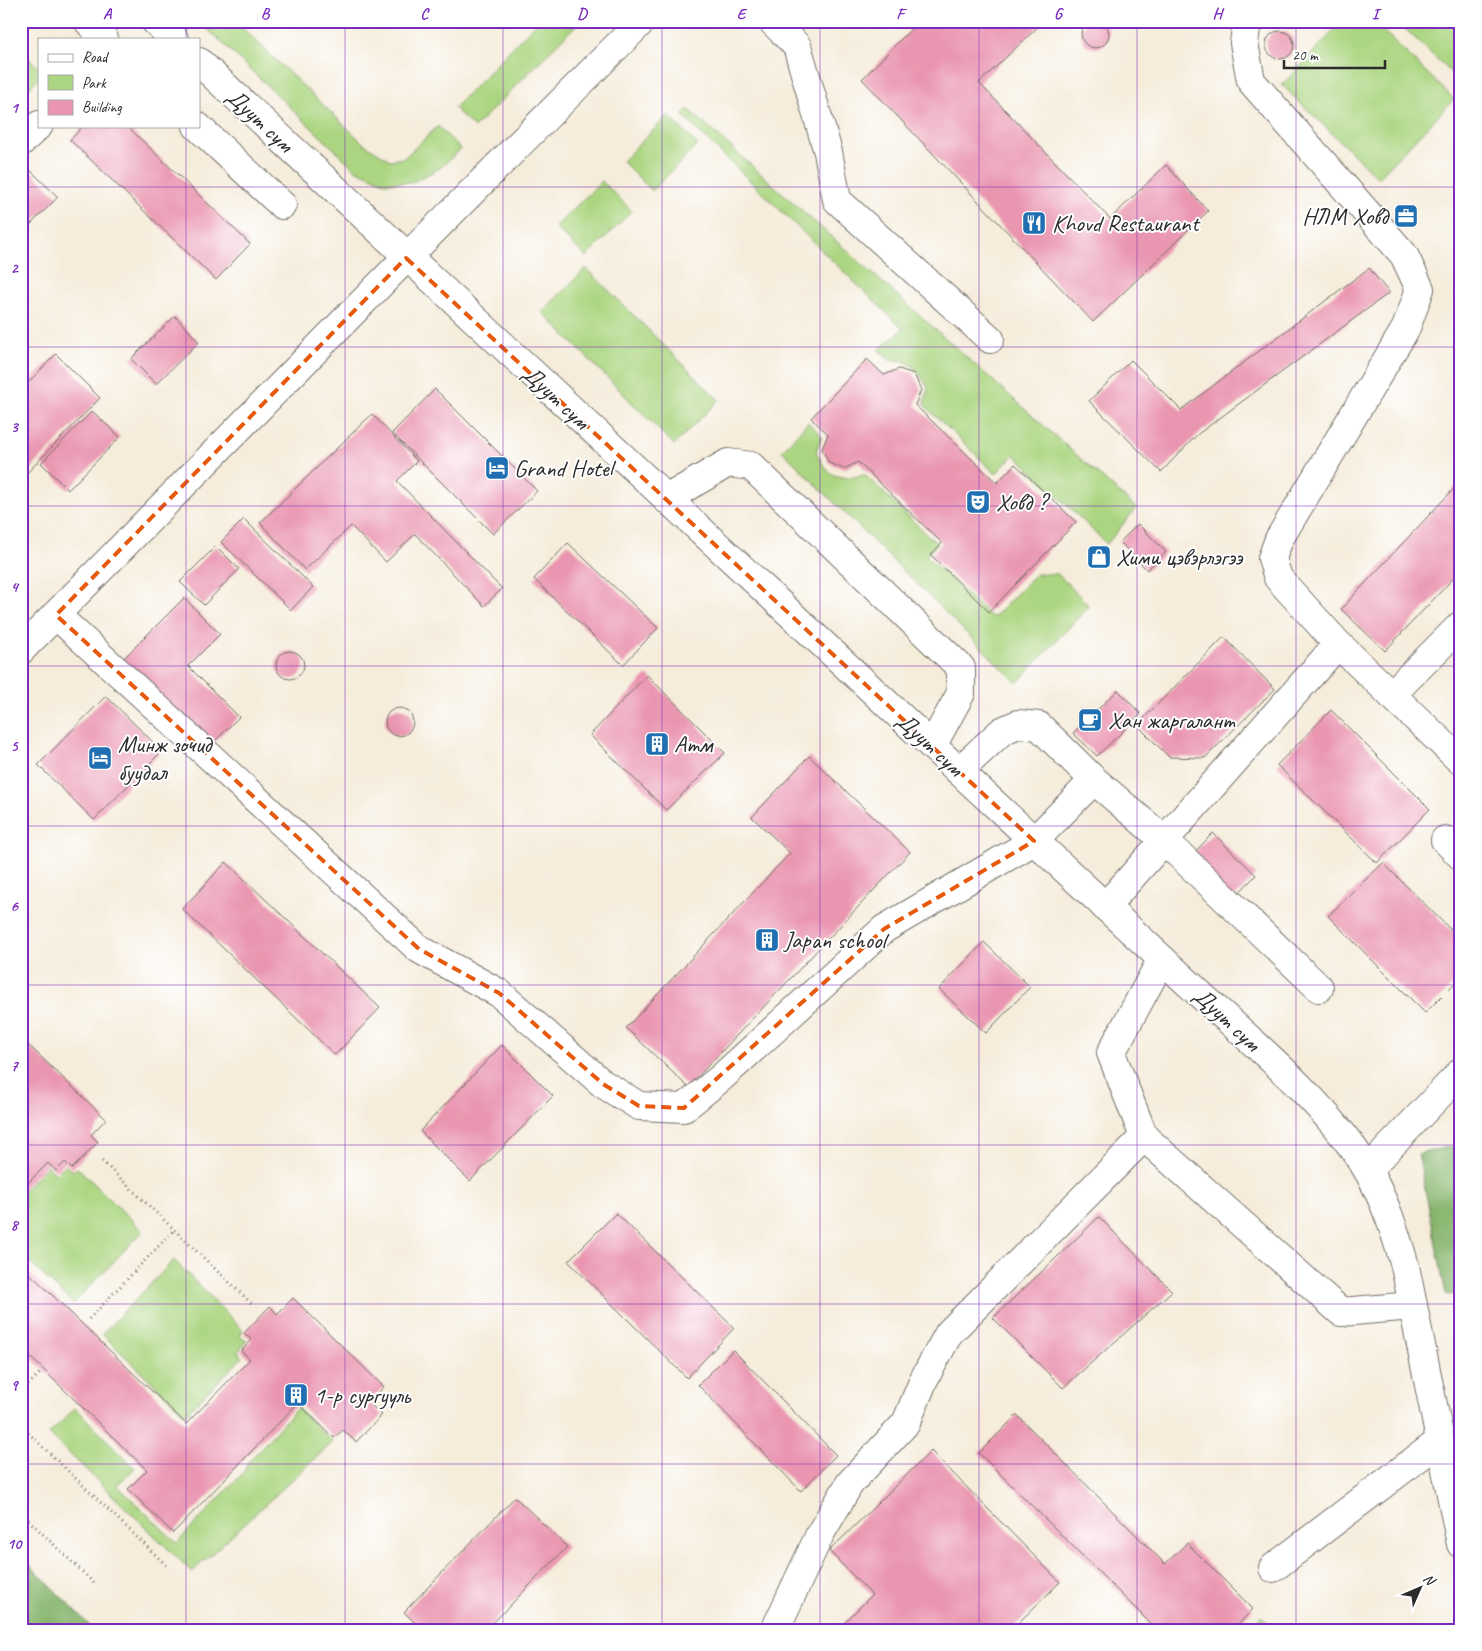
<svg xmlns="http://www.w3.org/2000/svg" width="1482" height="1651" viewBox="0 0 1482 1651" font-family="Caveat,sans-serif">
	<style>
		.green { fill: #abd580; stroke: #6b8056 }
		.forest { fill: #88b66e; stroke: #5a704c }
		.building { fill: #ea96b1 }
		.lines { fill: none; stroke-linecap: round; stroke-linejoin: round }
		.minor-casing { stroke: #726f68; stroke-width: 30 }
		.major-casing { stroke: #726f68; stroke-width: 30 }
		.path { stroke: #726f68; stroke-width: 3; stroke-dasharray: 1 4; stroke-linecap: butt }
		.minor { stroke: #fff; stroke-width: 28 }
		.major { stroke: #fff; stroke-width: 28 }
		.marked { fill: none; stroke: #e8590c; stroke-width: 4; stroke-dasharray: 10 6; stroke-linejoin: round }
		.grid { fill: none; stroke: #7b2cbf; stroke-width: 1; stroke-opacity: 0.55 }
		.labels { text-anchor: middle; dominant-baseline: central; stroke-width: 4; stroke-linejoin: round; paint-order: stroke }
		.street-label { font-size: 24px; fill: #2b2b2b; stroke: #fff }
		.poi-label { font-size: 24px; fill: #2b2b2b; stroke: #fff; text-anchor: start }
		.neatline { fill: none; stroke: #7b2cbf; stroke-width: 2 }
		.grid-label { font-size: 16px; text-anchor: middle; font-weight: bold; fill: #7b2cbf }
	</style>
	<rect width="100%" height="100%" fill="#fff"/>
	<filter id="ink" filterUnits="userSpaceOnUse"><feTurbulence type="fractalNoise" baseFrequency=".02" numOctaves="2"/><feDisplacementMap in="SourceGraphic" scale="10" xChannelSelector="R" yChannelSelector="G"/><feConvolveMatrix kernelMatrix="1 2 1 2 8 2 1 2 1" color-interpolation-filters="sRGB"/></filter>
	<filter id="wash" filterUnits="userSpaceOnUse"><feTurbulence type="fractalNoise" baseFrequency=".0096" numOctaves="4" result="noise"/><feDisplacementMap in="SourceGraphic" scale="20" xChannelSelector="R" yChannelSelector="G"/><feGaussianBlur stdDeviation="1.12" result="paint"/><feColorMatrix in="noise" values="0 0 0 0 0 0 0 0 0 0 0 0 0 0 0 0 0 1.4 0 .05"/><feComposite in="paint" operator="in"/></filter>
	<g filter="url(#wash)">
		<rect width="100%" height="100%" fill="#f5ecda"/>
		<g class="green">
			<path d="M 199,21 L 235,21 L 363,143 L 390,160 L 404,158 L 438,126 L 461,149 L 440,168 L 413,182 L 386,183 L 355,169 Z"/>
			<path d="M 538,21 L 580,21 L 474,128 L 454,108 Z"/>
			<path d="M 1343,21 L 1373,21 L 1454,99 L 1378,178 L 1282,85 Z"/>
			<path d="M 1397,21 L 1461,21 L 1461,82 Z"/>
			<path d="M 21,51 L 39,68 L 39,78 L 21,96 Z"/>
			<path d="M 688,109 L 1136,508 L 1107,544 L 1014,454 L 996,474 L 924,405 L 928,388 C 919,372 911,358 890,360 L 878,350 L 903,329 L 682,115 Z"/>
			<path d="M 668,115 L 698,145 L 652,191 L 622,161 Z"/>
			<path d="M 602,181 L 632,211 L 586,257 L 555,227 Z"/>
			<path d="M 586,268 L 719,400 L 674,445 L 542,312 Z"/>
			<path d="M 808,422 L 822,436 L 816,451 C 828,478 837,480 865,475 L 937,544 L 926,556 L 990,616 L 994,617 L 1036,574 L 1058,574 L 1089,606 L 1017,683 L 782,451 Z"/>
			<path d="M 65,1165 L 72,1171 L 78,1168 L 143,1231 L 73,1304 L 21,1254 L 21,1193 L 47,1166 L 56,1174 Z"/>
			<path d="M 174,1260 L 243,1330 L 240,1335 L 247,1341 L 238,1352 L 242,1358 L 185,1414 L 102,1334 Z"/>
			<path d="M 75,1408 L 135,1468 L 117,1485 L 177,1543 L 244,1472 L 248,1462 L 297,1408 L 333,1442 L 192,1572 L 49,1434 Z"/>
			<path d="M 1262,1615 L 1273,1630 L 1246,1630 Z"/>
		</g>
		<g class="forest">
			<path d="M 1461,1144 L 1461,1294 L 1446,1295 L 1418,1154 Z"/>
			<path d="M 1461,1310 L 1461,1366 L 1451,1311 Z"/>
			<path d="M 21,1556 L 94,1630 L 21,1630 Z"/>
		</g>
		<g id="blocks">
			<g class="building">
				<circle cx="1095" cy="34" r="14"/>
				<path d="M 919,21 L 1044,21 L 979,83 L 1110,219 L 1166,165 L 1208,211 L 1093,322 L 862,79 Z"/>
				<circle cx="1280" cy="45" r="14"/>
				<path d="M 83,126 L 127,126 L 250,244 L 216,280 L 70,140 Z"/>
				<path d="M 29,169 L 58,197 L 30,225 L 21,216 L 21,177 Z"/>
				<path d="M 1369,268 L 1389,293 L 1198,434 L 1161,472 L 1089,401 L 1131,360 L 1181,410 Z"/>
				<path d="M 175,316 L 199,342 L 156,384 L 131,359 Z"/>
				<path d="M 56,354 L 100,398 L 21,479 L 21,390 Z"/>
				<path d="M 867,359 L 884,375 L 899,369 L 914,374 L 921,390 L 915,405 L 997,483 L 1015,464 L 1076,522 L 989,612 L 931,555 L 942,543 L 858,462 L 844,469 L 829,463 L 822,449 L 828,434 L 811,418 Z"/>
				<path d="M 435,389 L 537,491 L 493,534 L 392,433 Z"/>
				<path d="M 92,411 L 120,437 L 68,490 L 41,463 Z"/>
				<path d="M 372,414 L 417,461 L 397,481 L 502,589 L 484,606 L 415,534 L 386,562 L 351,526 L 305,570 L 260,523 Z"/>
				<path d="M 1461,481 L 1461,570 L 1385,651 L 1341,609 Z"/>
				<path d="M 244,519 L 313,587 L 291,610 L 221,542 Z"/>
				<path d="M 1138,524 L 1166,552 L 1147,570 L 1120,542 Z"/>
				<path d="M 568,543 L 658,628 L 623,665 L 534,579 Z"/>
				<path d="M 216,546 L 239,569 L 204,605 L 180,582 Z"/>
				<path d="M 184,598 L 220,634 L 188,666 L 239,717 L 210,746 L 123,659 Z"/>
				<path d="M 1224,637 L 1275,689 L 1205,758 L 1169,757 L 1137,725 Z"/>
				<circle cx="290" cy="665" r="14"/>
				<path d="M 647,675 L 725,753 L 666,810 L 590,735 Z"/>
				<path d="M 1118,690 L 1141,714 L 1097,756 L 1073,733 Z"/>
				<path d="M 106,696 L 162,751 L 94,820 L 38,765 Z"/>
				<circle cx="399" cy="722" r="14"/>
				<path d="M 1331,710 L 1430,809 L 1377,863 L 1277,765 Z"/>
				<path d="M 809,756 L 910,852 L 688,1087 L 626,1028 L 790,853 L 752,817 Z"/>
				<path d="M 1213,833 L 1256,875 L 1233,899 L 1190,857 Z"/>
				<path d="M 226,862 L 380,1008 L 335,1055 L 182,909 Z"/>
				<path d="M 1383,863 L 1461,940 L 1461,977 L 1425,1013 L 1328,916 Z"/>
				<path d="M 984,942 L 1030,987 L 986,1033 L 939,989 Z"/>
				<path d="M 21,1038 L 106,1119 L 91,1135 L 98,1142 L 72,1169 L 65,1162 L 56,1171 L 48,1163 L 21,1190 Z"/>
				<path d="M 502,1045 L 553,1096 L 470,1181 L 420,1131 Z"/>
				<path d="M 616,1213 L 734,1328 L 687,1378 L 568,1261 Z"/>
				<path d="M 1099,1217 L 1172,1291 L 1063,1388 L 993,1318 Z"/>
				<path d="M 21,1265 L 186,1424 L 250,1359 L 241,1351 L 252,1340 L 244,1333 L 270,1306 L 277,1314 L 293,1298 L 384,1387 L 369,1403 L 382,1415 L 356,1442 L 343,1430 L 334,1438 L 298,1403 L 173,1533 L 128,1489 L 147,1470 L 21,1348 Z"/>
				<path d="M 733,1350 L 836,1455 L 801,1491 L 698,1385 Z"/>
				<path d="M 1017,1415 L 1165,1564 L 1187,1543 L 1253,1609 L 1233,1630 L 1143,1630 L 1150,1623 L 979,1453 Z"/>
				<path d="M 931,1451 L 1060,1582 L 1011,1630 L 837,1630 L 872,1595 L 829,1551 Z"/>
				<path d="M 515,1497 L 567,1547 L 486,1630 L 422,1630 L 404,1612 Z"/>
			</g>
		</g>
	</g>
	<g filter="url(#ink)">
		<use href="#blocks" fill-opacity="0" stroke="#726f68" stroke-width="1"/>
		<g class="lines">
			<defs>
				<g id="minor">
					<path d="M 88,21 L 104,39"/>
					<path d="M 772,21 L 797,46 L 828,152 L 837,200 L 990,339"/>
					<path d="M 1247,21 L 1244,43 L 1251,81 L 1404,255 L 1420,289 L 1406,328 L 1279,539 L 1272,558 L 1278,578 L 1338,644 L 1461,761"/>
					<path d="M 197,126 L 282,205"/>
					<path d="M 21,142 L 39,125"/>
					<path d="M 666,499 L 728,463 L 751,466 L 961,668 L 961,693 L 932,746"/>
					<path d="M 56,615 L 419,949 L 499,993 L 603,1084 L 639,1106 L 684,1108 L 722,1077 L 884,929 L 1034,841 L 1094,780"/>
					<path d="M 21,650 L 406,258"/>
					<path d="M 1391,695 L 1461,625"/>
					<path d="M 959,771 L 1002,731 L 1018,724 L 1039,726 L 1094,780 L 1164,840 L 1319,988"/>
					<path d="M 1445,840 L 1461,856"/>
					<path d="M 1105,907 L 1338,644"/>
					<path d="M 1162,959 L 1111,1053 L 1144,1137 L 1341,1312 L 1413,1306"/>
					<path d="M 1368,1170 L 1461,1072"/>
					<path d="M 1273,1568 L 1440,1441"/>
					<path d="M 775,1630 L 820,1534 L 850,1483 L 906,1423 L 924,1379 L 949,1333 L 1144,1137"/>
				</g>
				<g id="major">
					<path d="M 155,21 L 174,39"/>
					<path d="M 199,62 C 456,305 715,545 974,785 C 1050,856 1126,925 1202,996 C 1254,1044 1310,1090 1353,1148 C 1379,1183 1393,1224 1405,1266 L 1461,1544"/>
					<path d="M 406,258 L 642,21"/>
				</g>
			</defs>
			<use href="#minor" class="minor-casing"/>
			<use href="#major" class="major-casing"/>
			<g class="path">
				<path d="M 102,1161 L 251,1303"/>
				<path d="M 89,1319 L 174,1230"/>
				<path d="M 21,1392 L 41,1372"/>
				<path d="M 21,1426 L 166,1565"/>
				<path d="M 21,1513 L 95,1584"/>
			</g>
			<use href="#minor" class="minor"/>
			<use href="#major" class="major"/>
		</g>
	</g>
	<path class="marked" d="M 406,258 L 1034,841 L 884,929 L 684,1108 L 639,1106 L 603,1084 L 499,993 L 419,949 L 56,615 Z"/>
	<path class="grid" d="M 186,21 L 186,39M 345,21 L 345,1630M 503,21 L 503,1630M 662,21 L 662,1630M 820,21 L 820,1630M 979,21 L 979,1630M 1137,21 L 1137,1630M 1296,21 L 1296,1630M 186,126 L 186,1630M 21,187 L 1461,187M 21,347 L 1461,347M 21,506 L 1461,506M 21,666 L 1461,666M 21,826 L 1461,826M 21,985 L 1461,985M 21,1145 L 1461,1145M 21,1304 L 1461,1304M 21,1464 L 1461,1464"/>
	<defs>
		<symbol id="office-square" viewBox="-11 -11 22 22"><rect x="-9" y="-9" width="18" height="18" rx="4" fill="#1f6fb2" stroke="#fff"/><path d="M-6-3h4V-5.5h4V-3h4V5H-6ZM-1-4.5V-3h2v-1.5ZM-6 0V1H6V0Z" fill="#fff"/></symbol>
		<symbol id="restaurant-square" viewBox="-11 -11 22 22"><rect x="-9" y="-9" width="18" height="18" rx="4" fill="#1f6fb2" stroke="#fff"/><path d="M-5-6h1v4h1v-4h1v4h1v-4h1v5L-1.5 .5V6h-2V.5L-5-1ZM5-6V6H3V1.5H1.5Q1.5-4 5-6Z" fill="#fff"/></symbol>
		<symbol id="hotel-square" viewBox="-11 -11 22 22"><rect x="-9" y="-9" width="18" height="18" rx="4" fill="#1f6fb2" stroke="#fff"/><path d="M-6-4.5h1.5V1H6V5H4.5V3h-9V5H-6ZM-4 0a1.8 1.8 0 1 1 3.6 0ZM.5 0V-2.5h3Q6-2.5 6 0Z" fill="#fff"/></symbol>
		<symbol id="theatre-square" viewBox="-11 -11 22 22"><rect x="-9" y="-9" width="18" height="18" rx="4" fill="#1f6fb2" stroke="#fff"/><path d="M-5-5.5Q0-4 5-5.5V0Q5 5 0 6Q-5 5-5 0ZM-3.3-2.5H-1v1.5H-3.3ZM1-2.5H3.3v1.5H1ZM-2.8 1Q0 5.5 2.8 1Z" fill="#fff"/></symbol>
		<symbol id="shop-square" viewBox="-11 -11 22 22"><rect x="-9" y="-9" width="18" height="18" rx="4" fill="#1f6fb2" stroke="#fff"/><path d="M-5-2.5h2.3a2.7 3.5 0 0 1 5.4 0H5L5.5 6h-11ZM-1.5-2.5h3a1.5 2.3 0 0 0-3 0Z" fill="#fff"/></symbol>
		<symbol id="cafe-square" viewBox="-11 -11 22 22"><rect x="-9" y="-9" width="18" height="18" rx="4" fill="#1f6fb2" stroke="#fff"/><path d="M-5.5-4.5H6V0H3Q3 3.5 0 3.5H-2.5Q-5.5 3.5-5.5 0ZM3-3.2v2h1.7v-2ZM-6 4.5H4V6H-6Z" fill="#fff"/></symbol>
		<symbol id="building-square" viewBox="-11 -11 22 22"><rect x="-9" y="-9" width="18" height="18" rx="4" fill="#1f6fb2" stroke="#fff"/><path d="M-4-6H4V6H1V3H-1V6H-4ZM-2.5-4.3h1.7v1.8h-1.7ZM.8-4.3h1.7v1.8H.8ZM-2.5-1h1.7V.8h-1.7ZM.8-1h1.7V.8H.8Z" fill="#fff"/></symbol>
	</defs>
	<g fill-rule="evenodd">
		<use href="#office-square" x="1392" y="202" width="28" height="28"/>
		<use href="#restaurant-square" x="1020" y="209" width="28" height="28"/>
		<use href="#hotel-square" x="483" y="454" width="28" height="28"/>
		<use href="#theatre-square" x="964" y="488" width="28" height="28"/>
		<use href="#shop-square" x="1085" y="543" width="28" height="28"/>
		<use href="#cafe-square" x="1076" y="706" width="28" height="28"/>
		<use href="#building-square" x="643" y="730" width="28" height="28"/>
		<use href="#hotel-square" x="86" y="744" width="28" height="28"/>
		<use href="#building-square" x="753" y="926" width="28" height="28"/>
		<use href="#building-square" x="282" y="1381" width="28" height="28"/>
	</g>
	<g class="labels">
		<g class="street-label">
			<text transform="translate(260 120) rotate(43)">Дуут сум</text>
			<text transform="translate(556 397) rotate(43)">Дуут сум</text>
			<text transform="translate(930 744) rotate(43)">Дуут сум</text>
			<text transform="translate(1227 1019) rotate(43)">Дуут сум</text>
		</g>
		<g class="poi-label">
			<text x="1388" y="216" text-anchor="end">НЛМ Ховд</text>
			<text x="1052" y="223">Khovd Restaurant</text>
			<text x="514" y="468">Grand Hotel</text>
			<text x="996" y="502">Ховд ?</text>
			<text x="1116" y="557">Хими цэвэрлэгээ</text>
			<text x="1108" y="720">Хан жаргалант</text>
			<text x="118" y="744">Минж зочид<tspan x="118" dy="28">буудал</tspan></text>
			<text x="674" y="744">Атм</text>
			<text x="784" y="940">Japan school</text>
			<text x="314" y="1395">1-р сургууль</text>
		</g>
	</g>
	<rect width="1482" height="1651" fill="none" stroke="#fff" stroke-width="55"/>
	<rect x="38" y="38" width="162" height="90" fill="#ffffff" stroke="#aaaaaa"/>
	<rect x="48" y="54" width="25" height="8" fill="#ffffff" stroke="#aaaaaa"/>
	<text x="82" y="62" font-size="15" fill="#2b2b2b">Road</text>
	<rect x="48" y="75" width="25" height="15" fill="#abd580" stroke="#aaaaaa"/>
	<text x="82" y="88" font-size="15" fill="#2b2b2b">Park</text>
	<rect x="48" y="100" width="25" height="15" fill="#ea96b1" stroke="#aaaaaa"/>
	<text x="82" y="112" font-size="15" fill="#2b2b2b">Building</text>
	<g transform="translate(1420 1588) rotate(45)" stroke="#ffffff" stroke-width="4" paint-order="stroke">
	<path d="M0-4L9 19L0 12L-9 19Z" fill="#2b2b2b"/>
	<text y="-8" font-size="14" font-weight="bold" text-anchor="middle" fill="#2b2b2b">N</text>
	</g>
	<path d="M1284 60v8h101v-8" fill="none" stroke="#2b2b2b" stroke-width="2.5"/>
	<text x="1292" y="60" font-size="15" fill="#2b2b2b" stroke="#ffffff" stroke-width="4" paint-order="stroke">20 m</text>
	<rect x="28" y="28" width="1426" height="1596" class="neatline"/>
	<g class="grid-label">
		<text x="107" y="19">A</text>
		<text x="265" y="19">B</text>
		<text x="424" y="19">C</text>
		<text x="582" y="19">D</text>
		<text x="741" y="19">E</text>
		<text x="900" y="19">F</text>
		<text x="1058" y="19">G</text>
		<text x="1217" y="19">H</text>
		<text x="1375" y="19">I</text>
		<text x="14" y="113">1</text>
		<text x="14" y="273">2</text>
		<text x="14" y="432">3</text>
		<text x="14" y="592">4</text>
		<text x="14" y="751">5</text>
		<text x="14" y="911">6</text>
		<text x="14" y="1071">7</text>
		<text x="14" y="1230">8</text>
		<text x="14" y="1390">9</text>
		<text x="14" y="1549">10</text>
	</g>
</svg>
